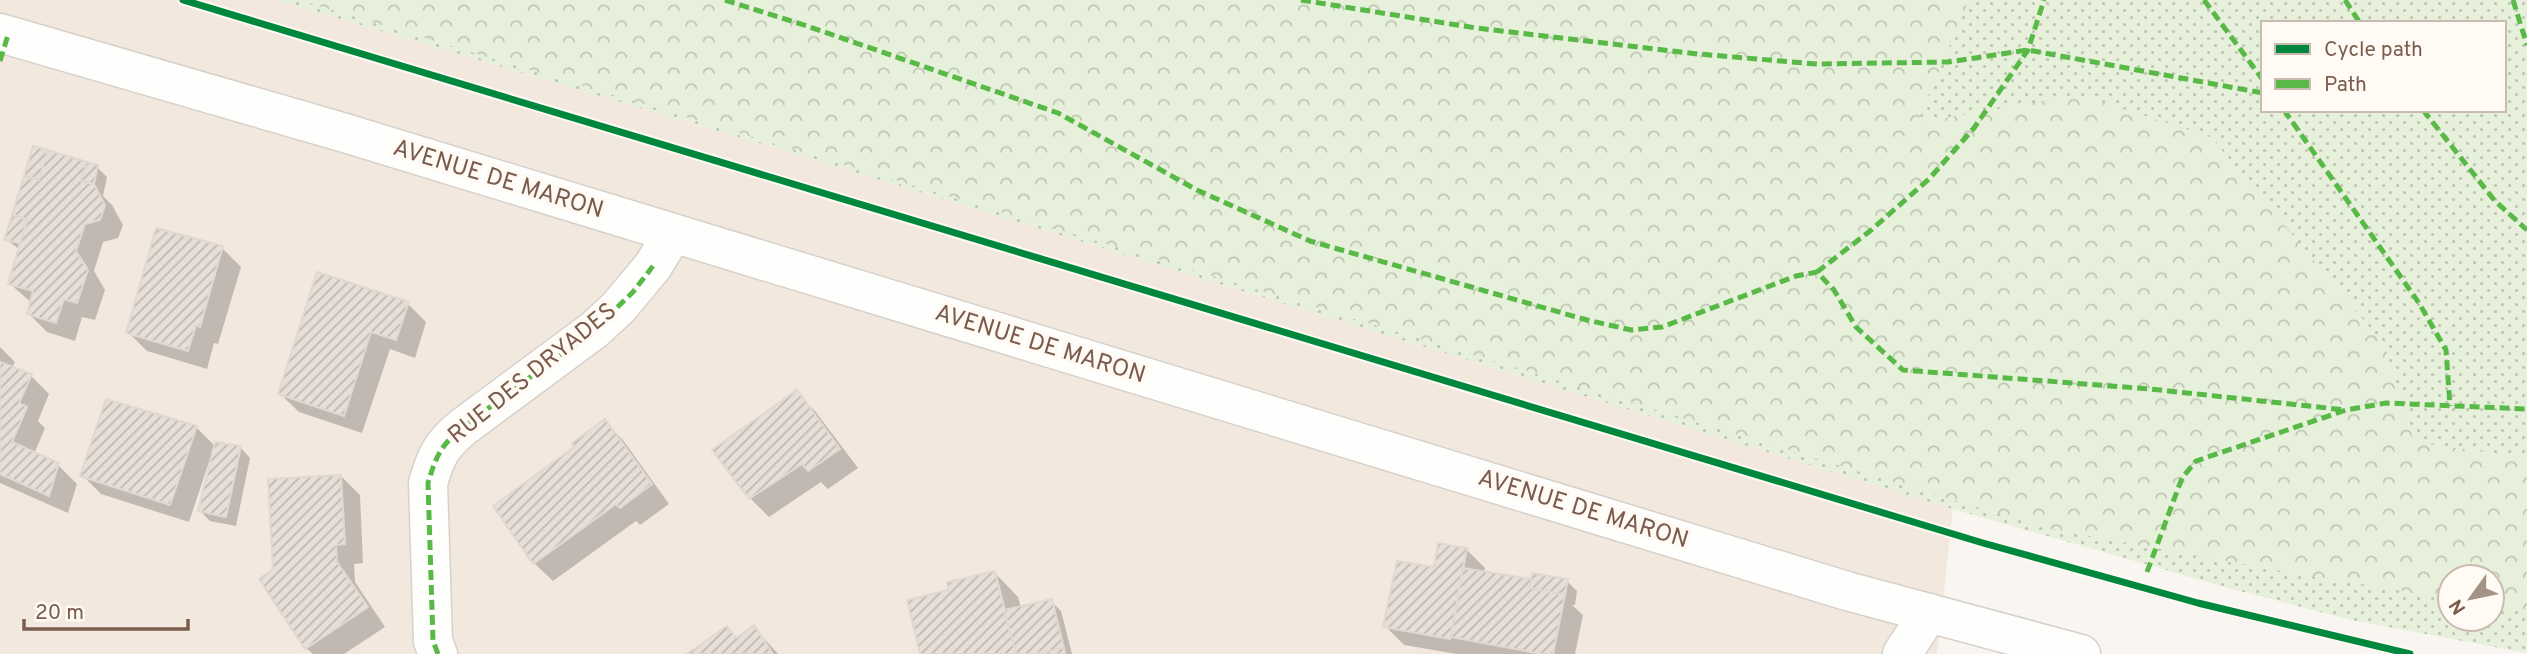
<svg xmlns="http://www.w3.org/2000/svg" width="2527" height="654" viewBox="0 0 2527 654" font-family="Overpass,sans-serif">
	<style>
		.residential { fill: #f2e8de }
		.grass { fill: url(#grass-dots); fill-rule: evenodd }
		.forest { fill: url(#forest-crowns) }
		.shadow { fill: #0003 }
		.building { fill: url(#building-hatch); stroke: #e2d8d2; stroke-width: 2 }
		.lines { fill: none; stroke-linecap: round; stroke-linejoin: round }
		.minor-casing { stroke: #d7d1cb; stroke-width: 41 }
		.minor { stroke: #fefefd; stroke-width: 38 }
		.quiet { stroke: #58b947; stroke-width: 5; stroke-dasharray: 10 5; stroke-linecap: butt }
		.cycleway-casing { stroke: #fffaf3; stroke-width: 11 }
		.cycleway { stroke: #00873e; stroke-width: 7 }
		.labels { text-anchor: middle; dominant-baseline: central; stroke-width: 7; stroke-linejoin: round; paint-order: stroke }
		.street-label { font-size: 24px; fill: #7a5c4d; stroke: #fffaf3 }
	</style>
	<defs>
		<pattern id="grass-dots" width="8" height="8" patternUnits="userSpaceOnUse" patternTransform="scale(1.75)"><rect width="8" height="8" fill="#e7f0db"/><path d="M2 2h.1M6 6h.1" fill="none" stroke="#c0c6b4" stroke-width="1.8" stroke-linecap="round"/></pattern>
		<pattern id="forest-crowns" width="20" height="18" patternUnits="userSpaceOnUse" patternTransform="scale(1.75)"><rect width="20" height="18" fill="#e7f0db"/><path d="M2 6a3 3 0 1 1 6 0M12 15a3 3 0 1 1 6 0" fill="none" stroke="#c0c6b4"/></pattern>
		<pattern id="building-hatch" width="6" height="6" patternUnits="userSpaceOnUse" patternTransform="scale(1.75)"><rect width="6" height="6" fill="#e6ded7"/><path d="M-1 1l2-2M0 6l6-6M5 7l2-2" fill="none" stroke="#bfb7b1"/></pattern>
	</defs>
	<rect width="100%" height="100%" fill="#f9f5f0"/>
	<path class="residential" d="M 0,0 L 276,0 L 786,151 L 1953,509 L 1937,654 L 0,654 Z"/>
	<path class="grass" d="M 276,0 L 2527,0 L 2527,653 L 2351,620 L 2236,590 L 1953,509 L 786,151 ZM 2263,23 L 2504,23 L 2504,110 L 2263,110 ZM 2450,577 L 2492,577 L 2492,619 L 2450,619 Z"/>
	<path class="forest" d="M 299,0 L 1969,0 L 1917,123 L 2079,95 L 2211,137 L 2385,346 L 2414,442 L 2527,458 L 2527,610 L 2492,605 L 2492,577 L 2450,577 L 2450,598 L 2297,574 L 2046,528 Z"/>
	<g class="shadow">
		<path d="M 97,167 L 107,177 L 103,196 L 112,205 L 123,225 L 118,238 L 103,242 L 94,271 L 105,290 L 95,320 L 82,317 L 75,341 L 47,332 L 29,314 L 32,303 L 10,284 L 20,250 L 6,239 Z"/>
		<path d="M 222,248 L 241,267 L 218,344 L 214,343 L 207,369 L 147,351 L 128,332 Z"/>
		<path d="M 408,304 L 426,322 L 415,358 L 390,349 L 362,433 L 299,412 L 280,394 Z"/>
		<path d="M 0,347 L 15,362 L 12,369 L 31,376 L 49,394 L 38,421 L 45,428 L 34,454 L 58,465 L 77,484 L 68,513 L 0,483 Z"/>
		<path d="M 796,392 L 815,411 L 858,468 L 828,489 L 821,482 L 769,517 L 750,498 L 715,450 Z"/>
		<path d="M 604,421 L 623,440 L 669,504 L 640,525 L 636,521 L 553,581 L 534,563 L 576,448 Z"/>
		<path d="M 196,427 L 216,447 L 240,447 L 250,458 L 236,526 L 210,521 L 200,511 L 212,463 L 209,462 L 189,522 L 101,494 L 82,475 Z"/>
		<path d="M 341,476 L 360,495 L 363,563 L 354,564 L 355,582 L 385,627 L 344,654 L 313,654 L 306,648 L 274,569 Z"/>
		<path d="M 1466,549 L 1485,568 L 1484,573 L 1530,581 L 1532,584 L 1567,581 L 1577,591 L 1575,605 L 1572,605 L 1583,615 L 1575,654 L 1457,654 L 1404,645 L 1385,626 L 1436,570 Z"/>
		<path d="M 995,573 L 1018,597 L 1021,608 L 1051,601 L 1061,611 L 1072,654 L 922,654 L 951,591 Z"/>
		<path d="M 754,627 L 778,654 L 691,654 L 727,629 L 737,639 Z"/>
	</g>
	<g class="building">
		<path d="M 33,146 L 48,150 L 39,180 L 24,176 Z"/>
		<path d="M 48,150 L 87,162 L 81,181 L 94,184 L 105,205 L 100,220 L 85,224 L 76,251 L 88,270 L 77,303 L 64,299 L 56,323 L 27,314 L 33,291 L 8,284 L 27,219 L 12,215 L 24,176 L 39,180 Z"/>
		<path d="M 87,162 L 98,165 L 94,184 L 81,181 Z"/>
		<path d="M 12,215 L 27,219 L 20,243 L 4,240 Z"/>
		<path d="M 156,228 L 223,246 L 200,327 L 196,325 L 188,351 L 126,333 Z"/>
		<path d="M 317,272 L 409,302 L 396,340 L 371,332 L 344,416 L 278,394 Z"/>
		<path d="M 0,362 L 32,374 L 19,403 L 27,407 L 12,442 L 59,463 L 49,496 L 0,474 Z"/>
		<path d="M 797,390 L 840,449 L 808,471 L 802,464 L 749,499 L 712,450 Z"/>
		<path d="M 106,399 L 197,426 L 170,505 L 80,476 Z"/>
		<path d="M 605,419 L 652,484 L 620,508 L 616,504 L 533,564 L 493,506 L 574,447 L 572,443 Z"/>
		<path d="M 215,442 L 241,446 L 226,517 L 198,511 Z"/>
		<path d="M 341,475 L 345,544 L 336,545 L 337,562 L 368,607 L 305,649 L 259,579 L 273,569 L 268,479 Z"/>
		<path d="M 1438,543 L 1467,548 L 1450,639 L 1383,627 L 1397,561 L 1434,567 Z"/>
		<path d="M 1463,568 L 1531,579 L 1530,588 L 1565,595 L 1553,654 L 1542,654 L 1451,637 Z"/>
		<path d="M 995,571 L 1016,654 L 920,654 L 907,600 L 948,590 L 947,582 Z"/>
		<path d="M 1532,573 L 1568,579 L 1565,595 L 1530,588 Z"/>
		<path d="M 1052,599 L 1064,648 L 1034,654 L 1016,654 L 1004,610 Z"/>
		<path d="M 754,625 L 773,654 L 687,654 L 727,626 L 736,638 Z"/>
		<path d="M 1064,648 L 1065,654 L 1034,654 Z"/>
	</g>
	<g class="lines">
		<defs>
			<g id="minor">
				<path d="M 0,33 L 345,133 L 1847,591 L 2081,654"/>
				<path d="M 438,654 L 433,641 L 428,483 C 436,456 441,445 463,427 L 594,330 L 618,308 L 653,266 L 673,233"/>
				<path d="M 1902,654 L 1929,613"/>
			</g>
		</defs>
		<use href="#minor" class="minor-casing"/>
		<use href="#minor" class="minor"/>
		<g class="quiet">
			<path d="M 725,0 L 807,26 L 1058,113 L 1197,190 L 1310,241 L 1587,320 L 1631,330 L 1662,327 L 1796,276 L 1817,272 L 1834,290 L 1856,327 L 1903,370 L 2150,389 L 2346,410"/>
			<path d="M 1301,0 L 1476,28 L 1698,54 L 1817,64 L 1948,62 L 2028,50 L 2263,93"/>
			<path d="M 2204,0 L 2263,80"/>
			<path d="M 2345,0 L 2360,23"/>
			<path d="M 2513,0 L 2527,45"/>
			<path d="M 0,61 L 8,35"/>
			<path d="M 2284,110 L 2419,303 L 2446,350 L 2450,406"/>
			<path d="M 2423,110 L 2495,201 L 2527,230"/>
			<path d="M 1817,272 L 1870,231 L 1929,179 L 1974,128 L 2028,50 L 2044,0"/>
			<path d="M 2147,572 L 2182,478 L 2196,461 L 2346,410 L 2386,403 L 2527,409"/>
			<path d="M 438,654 L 433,641 L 428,483 C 436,456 441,445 463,427 L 594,330 L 633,292 L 653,266"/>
		</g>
		<defs>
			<path id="cycleway" d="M 183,0 L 1983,543 L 2198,603 L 2410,654"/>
		</defs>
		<use href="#cycleway" class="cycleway-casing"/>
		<use href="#cycleway" class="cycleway"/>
	</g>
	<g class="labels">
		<g class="street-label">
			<text transform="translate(498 180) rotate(17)">AVENUE DE MARON</text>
			<text transform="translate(1040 345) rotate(17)">AVENUE DE MARON</text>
			<text transform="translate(533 374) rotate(-39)">RUE DES DRYADES</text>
			<text transform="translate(1583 510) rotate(17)">AVENUE DE MARON</text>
		</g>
	</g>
	<rect x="2261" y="21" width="245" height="91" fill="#fffaf3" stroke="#cabbb1" stroke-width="2"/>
	<rect x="2275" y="44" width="35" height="10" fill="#00873e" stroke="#cabbb1" stroke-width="2"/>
	<text x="2324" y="56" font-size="21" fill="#7a5c4d">Cycle path</text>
	<rect x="2275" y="79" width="35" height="10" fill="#58b947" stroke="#cabbb1" stroke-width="2"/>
	<text x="2324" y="91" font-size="21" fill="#7a5c4d">Path</text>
	<g transform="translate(2471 598) rotate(237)"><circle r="33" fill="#fffaf3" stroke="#cabbb1" stroke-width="2"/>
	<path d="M0-5L12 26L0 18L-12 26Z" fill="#a69286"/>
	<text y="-10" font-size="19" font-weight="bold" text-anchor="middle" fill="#7a5c4d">N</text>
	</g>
	<path d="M24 619v10h164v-10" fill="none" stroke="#7a5c4d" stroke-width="3.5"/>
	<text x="35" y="619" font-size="21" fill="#7a5c4d" stroke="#fffaf3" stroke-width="5" paint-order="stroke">20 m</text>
</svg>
